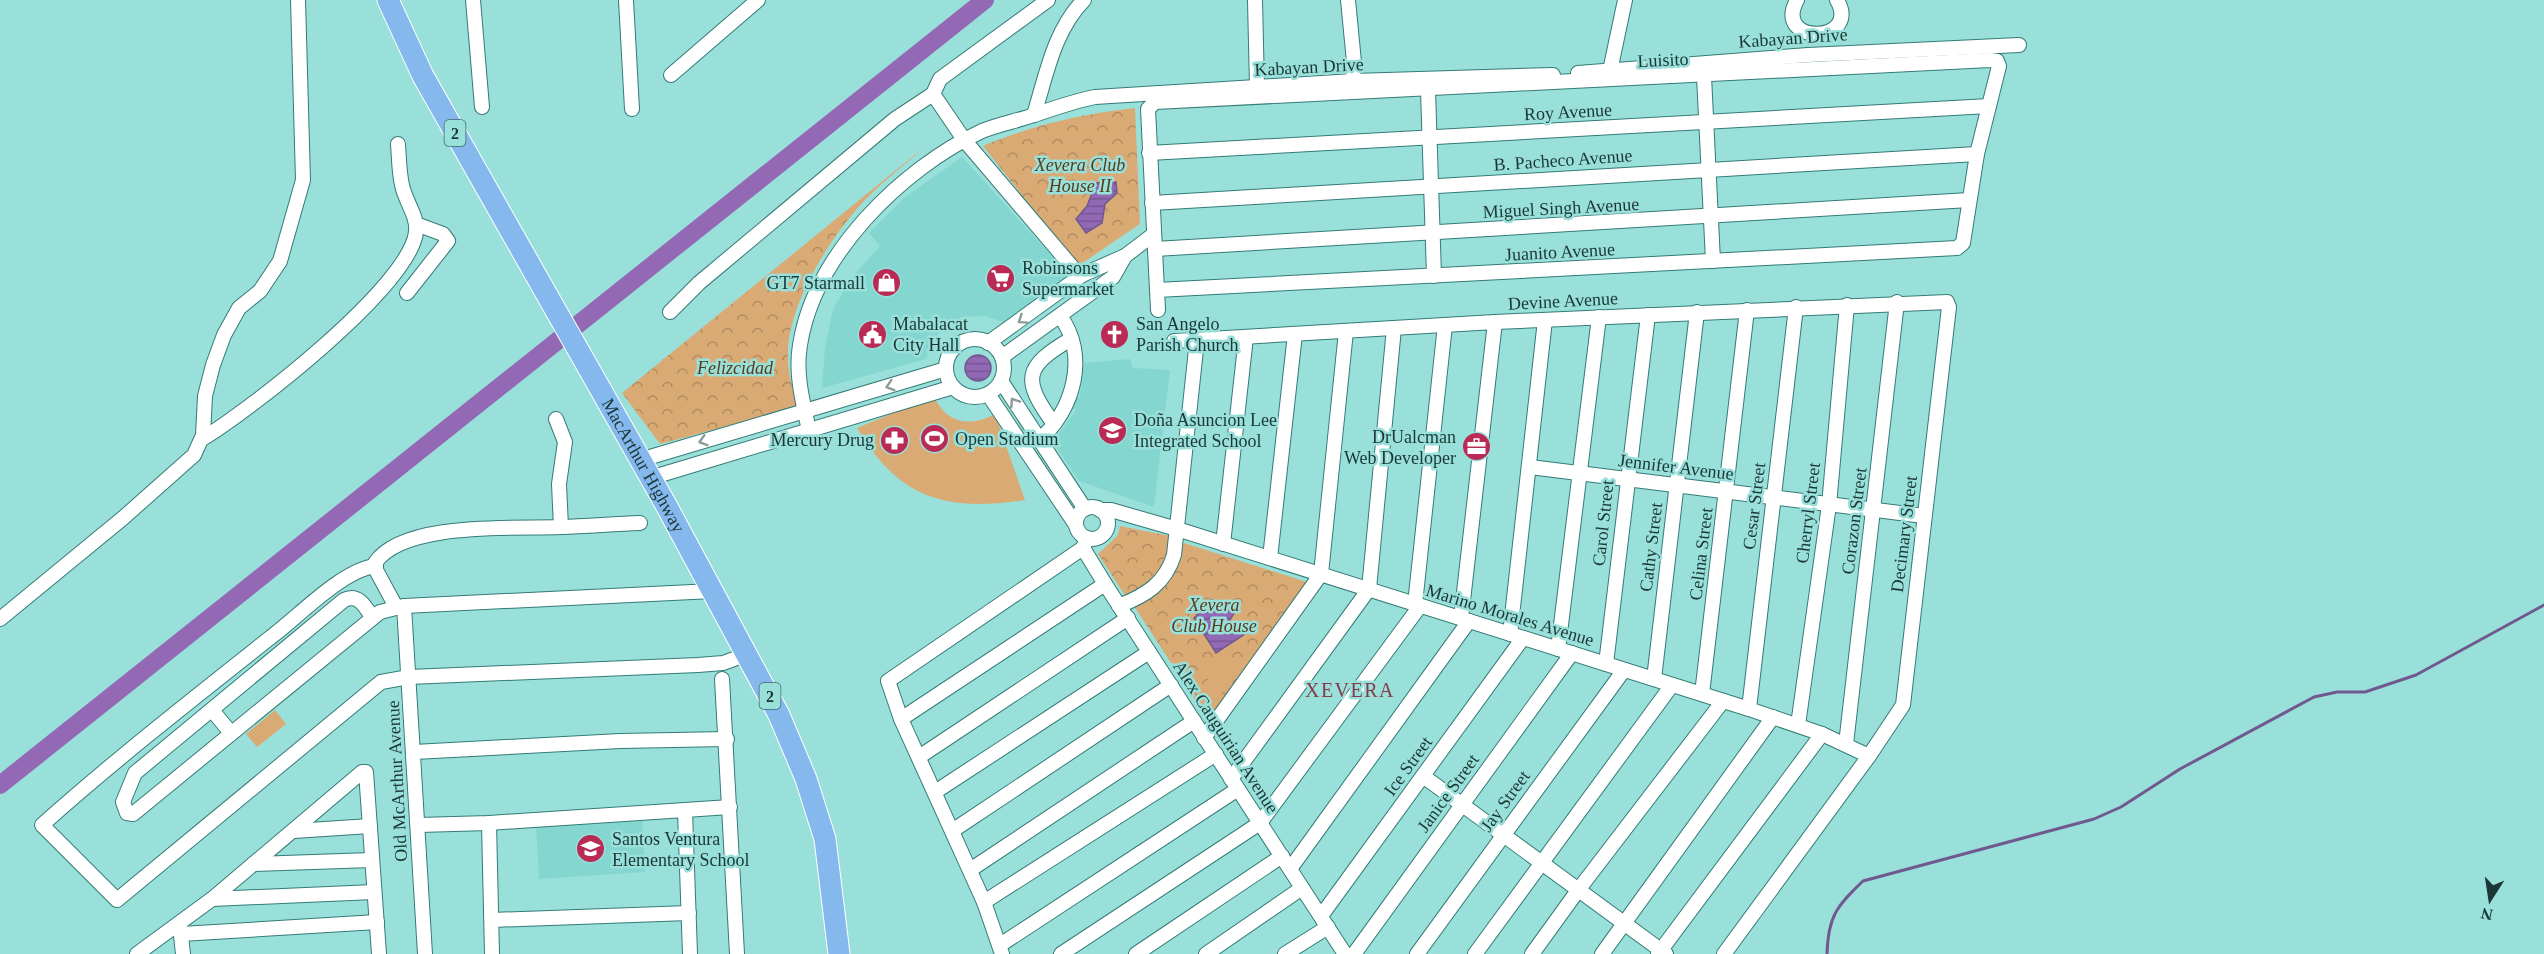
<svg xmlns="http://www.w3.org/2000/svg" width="2544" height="954" viewBox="0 0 2544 954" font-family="Georgia,serif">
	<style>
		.built { fill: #84d6d0 }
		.forest { fill: url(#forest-crowns) }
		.pitch { fill: #daaa75 }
		.water { fill: url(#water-rules); stroke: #6f598f; stroke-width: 1.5 }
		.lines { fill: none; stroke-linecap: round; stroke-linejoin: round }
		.stream { stroke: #6f598f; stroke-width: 3 }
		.river { stroke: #9368b5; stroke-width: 18 }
		.minor-casing { stroke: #347b76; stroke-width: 16 }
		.highway-casing { stroke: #fff; stroke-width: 23 }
		.minor { stroke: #fff; stroke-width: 14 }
		.highway { stroke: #85b9ed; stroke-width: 21 }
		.oneway { stroke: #8c9b9a }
		.labels { text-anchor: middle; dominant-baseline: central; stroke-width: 5; stroke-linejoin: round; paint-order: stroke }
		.shield { fill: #9ae0da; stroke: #406a66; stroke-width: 1.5 }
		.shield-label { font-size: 16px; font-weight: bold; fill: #1a3735 }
		.street-label { font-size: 18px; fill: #1a3735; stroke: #9ae0da }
		.park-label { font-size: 18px; font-style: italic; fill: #573c1b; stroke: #9ae0da }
		.poi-label { font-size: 18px; fill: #1a3735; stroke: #9ae0da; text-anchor: start }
		.neighbourhood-label { font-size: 20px; letter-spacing: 1.5px; fill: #843c4a; stroke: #9ae0da }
	</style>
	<defs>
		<pattern id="forest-crowns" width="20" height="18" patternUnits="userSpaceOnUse" patternTransform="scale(1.5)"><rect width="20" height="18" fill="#daaa75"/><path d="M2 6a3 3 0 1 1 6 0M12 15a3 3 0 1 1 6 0" fill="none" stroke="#b08b61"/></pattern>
		<pattern id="water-rules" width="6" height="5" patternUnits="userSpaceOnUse" patternTransform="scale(1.5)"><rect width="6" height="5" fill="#9368b5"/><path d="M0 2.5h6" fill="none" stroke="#775694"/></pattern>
	</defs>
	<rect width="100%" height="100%" fill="#9ae0da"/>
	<g class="built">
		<path d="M 962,157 L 1071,277 L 1006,323 L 985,316 L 961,317 L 938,334 L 926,359 L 822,388 L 825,348 L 833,309 L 854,275 L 880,246 L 869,233 L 904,198 Z"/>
		<path d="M 1130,359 L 1133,368 L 1170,370 L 1154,507 L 1079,481 L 1053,442 L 1076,410 L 1071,408 L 1074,396 L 1080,397 L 1084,363 Z"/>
		<path d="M 642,818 L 645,872 L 539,879 L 536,826 Z"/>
	</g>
	<g class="forest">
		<path d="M 1135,108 L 1140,224 L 1078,266 L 983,146 C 1033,125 1081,114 1135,108 Z"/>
		<path d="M 922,149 C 905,165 886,179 870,195 C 834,230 786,305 788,357 C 788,374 793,390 797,407 L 660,444 L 622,393 Z"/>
		<path d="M 1120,526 L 1175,537 C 1163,572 1158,578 1126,597 L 1098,554 L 1118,535 Z"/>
		<path d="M 1184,543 L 1307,582 L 1262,653 L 1208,720 L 1134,606 L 1174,562 Z"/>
	</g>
	<g class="pitch">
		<path d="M 934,396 C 945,423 970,428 995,414 L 1025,500 C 946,512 899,499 857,428 Z"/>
		<path d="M 1222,660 L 1237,672 L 1214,704 L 1198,693 Z"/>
		<path d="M 275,710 L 286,724 L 257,747 L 246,734 Z"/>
	</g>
	<g class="water">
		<path d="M 1116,182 L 1117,193 L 1105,204 L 1102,223 L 1086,233 L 1076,219 L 1087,206 L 1096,183 Z"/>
		<circle cx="978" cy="368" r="13"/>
		<path d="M 1212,600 L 1237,609 L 1229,621 L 1245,634 L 1216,653 L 1194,618 Z"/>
	</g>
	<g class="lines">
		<path class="stream" d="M 1827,954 C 1828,916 1837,906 1863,881 L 2094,819 L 2121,807 L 2180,769 L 2314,697 L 2337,692 L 2365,692 L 2416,675 L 2544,605"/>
		<path class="river" d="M 0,785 L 985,0"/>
		<defs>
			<g id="minor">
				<path d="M 473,0 L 482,107"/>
				<path d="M 626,0 L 632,109"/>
				<path d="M 1048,0 L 940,79 L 933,94 L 965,141 L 1073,268 L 1082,275"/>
				<path d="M 1255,0 L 1257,87"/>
				<path d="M 1348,0 L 1354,62 L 1353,81"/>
				<path d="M 1797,0 C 1772,46 1862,44 1837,0"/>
				<path d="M 1610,71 L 1625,0"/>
				<path d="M 1578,73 L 1808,55 L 2019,45"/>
				<path d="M 671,75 L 758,0"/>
				<path d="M 1704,76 L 1713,261"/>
				<path d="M 1428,90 L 1434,276"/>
				<path d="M 1034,115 C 1046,76 1054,30 1084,0"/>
				<path d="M 1149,153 L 1989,106"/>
				<path d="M 1152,203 L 1977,154"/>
				<path d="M 1155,249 L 1969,200"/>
				<path d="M 1157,290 L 1957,248 L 1963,243 L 1977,154 L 1999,66 L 1997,61 L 1990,60 L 1155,102 L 1148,109 L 1157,290 L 1158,310"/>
				<path d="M 407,293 L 448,241 L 443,234 L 416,224"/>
				<path d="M 670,312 L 699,283 L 895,119 L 933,94"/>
				<circle cx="975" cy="368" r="29"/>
				<path d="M 1174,341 L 1495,322 L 1947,302 L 1949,307 L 1903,705 L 1869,756 L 1724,954"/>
				<path d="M 988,343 L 1082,275 L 1125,256 L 1154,234"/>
				<path d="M 1002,357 L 1113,277 L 1125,256"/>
				<path d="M 1001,381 L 1085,509"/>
				<path d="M 988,394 L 1076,525"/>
				<path d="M 556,419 L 565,442 L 559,484 L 561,527"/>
				<path d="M 1054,424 C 1022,380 1023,367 1071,339"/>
				<path d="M 809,430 C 803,403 795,374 800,345 C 814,255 901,169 982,131 C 999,124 1017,121 1034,115 C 1055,108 1074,101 1095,97 L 1353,81 L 1553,75"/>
				<path d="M 202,439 C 249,411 410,286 416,232 C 418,216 405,201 402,185 C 399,172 399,157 398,144"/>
				<path d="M 1039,440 C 1074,410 1089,355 1060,316"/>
				<path d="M 640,460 L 946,369"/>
				<path d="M 1530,467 L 1924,516"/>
				<path d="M 650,478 L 953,387"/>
				<circle cx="1092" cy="523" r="16"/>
				<path d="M 1100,510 L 1111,510 L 1177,529 L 1749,709 L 1822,734 L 1869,756"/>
				<path d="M 1087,538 L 1083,548 L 1105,584 L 1345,954"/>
				<path d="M 1223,544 L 1246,337"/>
				<path d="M 1270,558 L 1295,334"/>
				<path d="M 376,566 C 343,569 298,617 271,637 C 194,698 116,759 42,825 L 117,900 L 381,682 L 409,677 L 698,665 L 723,663 L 748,654"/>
				<path d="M 1415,604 L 1445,325"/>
				<path d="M 404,606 L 425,954"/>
				<path d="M 1119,606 C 1146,595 1165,584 1174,555 L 1197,340"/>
				<path d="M 396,607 L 376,570 L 375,563 C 403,521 516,529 561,527 C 588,526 614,524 640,523"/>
				<path d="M 372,617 C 365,606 358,593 344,600 L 135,773 L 123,802 L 127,813 L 133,814 L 380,612 L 404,606 L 713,591"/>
				<path d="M 1461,618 L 1495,322"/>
				<path d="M 0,619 L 123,518 L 194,455 L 203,435 L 205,396 L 213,365 L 224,335 L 239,308 L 260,291 L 280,261 L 303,180 L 298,0"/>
				<path d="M 1510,634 L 1545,320"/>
				<path d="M 1558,649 L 1599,317"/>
				<path d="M 1606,664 L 1648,315"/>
				<path d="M 722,679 L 737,954"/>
				<path d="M 1654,679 L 1697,312"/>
				<path d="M 1702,694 L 1747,310"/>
				<path d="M 1749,709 L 1796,307"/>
				<path d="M 212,710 L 231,733"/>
				<path d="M 901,719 L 1105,584"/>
				<path d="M 1798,725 L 1829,505 L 1847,305"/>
				<path d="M 1204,738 L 1321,574 L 1346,331"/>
				<path d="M 1846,744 L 1897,302"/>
				<path d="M 414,752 L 620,741 L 727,739"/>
				<path d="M 919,757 L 1128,618"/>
				<path d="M 1423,776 L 1666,954"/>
				<path d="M 1231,779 L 1369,589 L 1394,328"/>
				<path d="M 935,792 L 1149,652"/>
				<path d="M 685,811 L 690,954"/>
				<path d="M 489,823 L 492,954"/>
				<path d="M 419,825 L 489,823 L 730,807"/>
				<path d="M 294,831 L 370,826"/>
				<path d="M 952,831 L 1171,685"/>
				<path d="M 253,864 L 372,860"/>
				<path d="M 1290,869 L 1469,621"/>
				<path d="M 970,870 L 1194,721"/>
				<path d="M 212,899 L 374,892"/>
				<path d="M 984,902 L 1216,754"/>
				<path d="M 1321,916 L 1523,638"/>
				<path d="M 492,920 L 689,913"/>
				<path d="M 180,926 L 183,954"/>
				<path d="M 181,934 L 377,922"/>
				<path d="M 1000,945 L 1238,789"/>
				<path d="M 137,954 L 212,899 L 362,772 L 366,772 L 379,954"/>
				<path d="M 1002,954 L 984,902 L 901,719 L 888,681 L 1083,548"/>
				<path d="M 1061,954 L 1260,823 L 1420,606"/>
				<path d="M 1136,954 L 1282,856"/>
				<path d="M 1206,954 L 1302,888"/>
				<path d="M 1285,954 L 1328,927"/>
				<path d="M 1354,954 L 1572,653"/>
				<path d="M 1417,954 L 1624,670"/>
				<path d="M 1475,954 L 1672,685"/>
				<path d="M 1532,954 L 1579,889 L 1723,701"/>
				<path d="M 1602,954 L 1773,717"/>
				<path d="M 1658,954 L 1822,734"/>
			</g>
			<g id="highway">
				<path id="s1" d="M 388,0 L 423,76 L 666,505 L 779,715 L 806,779 L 825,839 L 839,954"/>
			</g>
		</defs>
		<use href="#minor" class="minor-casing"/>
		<use href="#highway" class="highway-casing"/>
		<use href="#minor" class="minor"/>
		<use href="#highway" class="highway"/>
	</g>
	<defs><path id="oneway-chevron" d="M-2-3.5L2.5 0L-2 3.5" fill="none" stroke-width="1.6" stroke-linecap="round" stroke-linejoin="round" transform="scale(1.5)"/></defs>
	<g class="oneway">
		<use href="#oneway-chevron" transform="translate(1022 320) rotate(146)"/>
		<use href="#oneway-chevron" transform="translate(890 386) rotate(163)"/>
		<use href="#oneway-chevron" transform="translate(1014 402) rotate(-123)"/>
		<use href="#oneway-chevron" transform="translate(703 441) rotate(164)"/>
	</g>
	<defs>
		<symbol id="supermarket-disc" viewBox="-11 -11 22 22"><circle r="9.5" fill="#b92a54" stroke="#9ae0da"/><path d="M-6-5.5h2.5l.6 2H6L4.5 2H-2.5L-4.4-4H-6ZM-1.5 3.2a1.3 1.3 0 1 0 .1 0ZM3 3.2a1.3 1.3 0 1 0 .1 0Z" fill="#fff"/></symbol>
		<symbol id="shop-disc" viewBox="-11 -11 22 22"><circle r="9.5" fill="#b92a54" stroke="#9ae0da"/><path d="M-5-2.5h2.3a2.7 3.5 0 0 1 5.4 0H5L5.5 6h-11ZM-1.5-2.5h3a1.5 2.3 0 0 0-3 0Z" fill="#fff"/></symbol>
		<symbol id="civic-disc" viewBox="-11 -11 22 22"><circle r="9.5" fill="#b92a54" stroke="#9ae0da"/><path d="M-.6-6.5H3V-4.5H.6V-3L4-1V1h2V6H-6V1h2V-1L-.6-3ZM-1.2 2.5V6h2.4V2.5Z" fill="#fff"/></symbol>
		<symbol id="church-disc" viewBox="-11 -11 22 22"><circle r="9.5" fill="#b92a54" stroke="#9ae0da"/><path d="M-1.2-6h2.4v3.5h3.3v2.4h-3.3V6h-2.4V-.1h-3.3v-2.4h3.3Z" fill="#fff"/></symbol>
		<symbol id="school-disc" viewBox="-11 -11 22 22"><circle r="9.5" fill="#b92a54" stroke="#9ae0da"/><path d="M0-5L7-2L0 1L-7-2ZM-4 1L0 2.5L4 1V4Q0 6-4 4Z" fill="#fff"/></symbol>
		<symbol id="stadium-disc" viewBox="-11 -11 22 22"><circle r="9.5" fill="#b92a54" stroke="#9ae0da"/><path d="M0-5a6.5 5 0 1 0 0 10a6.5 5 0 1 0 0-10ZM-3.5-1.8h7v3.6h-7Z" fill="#fff"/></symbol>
		<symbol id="pharmacy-disc" viewBox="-11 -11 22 22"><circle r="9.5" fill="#b92a54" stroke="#9ae0da"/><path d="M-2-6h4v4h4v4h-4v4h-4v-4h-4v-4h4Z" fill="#fff"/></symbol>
		<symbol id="office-disc" viewBox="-11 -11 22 22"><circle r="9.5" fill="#b92a54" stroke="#9ae0da"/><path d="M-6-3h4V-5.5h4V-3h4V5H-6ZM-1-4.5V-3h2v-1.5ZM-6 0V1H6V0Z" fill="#fff"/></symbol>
	</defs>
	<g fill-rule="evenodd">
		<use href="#supermarket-disc" x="984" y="262" width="33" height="33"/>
		<use href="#shop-disc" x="870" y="266" width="33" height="33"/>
		<use href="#civic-disc" x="856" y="318" width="33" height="33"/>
		<use href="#church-disc" x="1098" y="318" width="33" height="33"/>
		<use href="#school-disc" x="1096" y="414" width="33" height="33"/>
		<use href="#stadium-disc" x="918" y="422" width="33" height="33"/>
		<use href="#pharmacy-disc" x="878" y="424" width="33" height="33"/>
		<use href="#office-disc" x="1460" y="430" width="33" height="33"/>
		<use href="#school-disc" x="574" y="832" width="33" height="33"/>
	</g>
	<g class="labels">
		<g class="shield">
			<rect x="444.5" y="120" width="21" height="26" rx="4.5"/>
			<rect x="759.5" y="683" width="21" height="26" rx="4.5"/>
		</g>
		<g class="shield-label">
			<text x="455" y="133">2</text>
			<text x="770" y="696">2</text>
		</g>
		<g class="street-label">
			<text transform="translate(1793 38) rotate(-4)">Kabayan Drive</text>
			<text transform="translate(1663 60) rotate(-3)">Luisito</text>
			<text transform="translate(1309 67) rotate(-3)">Kabayan Drive</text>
			<text transform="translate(1568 112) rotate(-3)">Roy Avenue</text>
			<text transform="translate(1563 160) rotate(-4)">B. Pacheco Avenue</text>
			<text transform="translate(1561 208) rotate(-3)">Miguel Singh Avenue</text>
			<text transform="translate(1560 252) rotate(-3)">Juanito Avenue</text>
			<text transform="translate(1563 301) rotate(-3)">Devine Avenue</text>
			<text stroke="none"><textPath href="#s1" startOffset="531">MacArthur Highway</textPath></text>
			<text transform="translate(1676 467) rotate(7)">Jennifer Avenue</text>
			<text transform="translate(1754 506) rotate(-83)">Cesar Street</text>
			<text transform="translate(1808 513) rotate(-83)">Cherryl Street</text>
			<text transform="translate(1854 521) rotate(-83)">Corazon Street</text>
			<text transform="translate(1603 523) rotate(-84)">Carol Street</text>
			<text transform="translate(1904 534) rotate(-83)">Decimary Street</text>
			<text transform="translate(1651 547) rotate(-83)">Cathy Street</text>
			<text transform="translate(1701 554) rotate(-83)">Celina Street</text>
			<text transform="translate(1510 615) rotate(17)">Marino Morales Avenue</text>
			<text transform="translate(1226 737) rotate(57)">Alex Cauguirian Avenue</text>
			<text transform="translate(1408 766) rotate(-54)">Ice Street</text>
			<text transform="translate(397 781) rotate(-93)">Old McArthur Avenue</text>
			<text transform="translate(1448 793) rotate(-54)">Janice Street</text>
			<text transform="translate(1505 801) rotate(-54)">Jay Street</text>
		</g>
		<g class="park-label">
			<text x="1080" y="165">Xevera Club<tspan x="1080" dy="21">House II</tspan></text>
			<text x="735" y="368">Felizcidad</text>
			<text x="1214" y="605">Xevera<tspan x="1214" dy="21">Club House</tspan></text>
		</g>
		<g class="poi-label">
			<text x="1022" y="268">Robinsons<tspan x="1022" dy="21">Supermarket</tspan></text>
			<text x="865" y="283" text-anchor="end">GT7 Starmall</text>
			<text x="893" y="324">Mabalacat<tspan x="893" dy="21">City Hall</tspan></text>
			<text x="1136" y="324">San Angelo<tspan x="1136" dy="21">Parish Church</tspan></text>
			<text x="1134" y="420">Doña Asuncion Lee<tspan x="1134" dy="21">Integrated School</tspan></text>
			<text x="1456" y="437" text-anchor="end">DrUalcman<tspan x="1456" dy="21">Web Developer</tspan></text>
			<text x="955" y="439">Open Stadium</text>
			<text x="874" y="440" text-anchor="end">Mercury Drug</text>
			<text x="612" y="839">Santos Ventura<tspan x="612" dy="21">Elementary School</tspan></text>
		</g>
		<g class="neighbourhood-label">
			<text x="1350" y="690">XEVERA</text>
		</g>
	</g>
	<g transform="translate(2490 900) rotate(192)" stroke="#9ae0da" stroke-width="4.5" paint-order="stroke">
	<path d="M0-4.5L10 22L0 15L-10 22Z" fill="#1a3735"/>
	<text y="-9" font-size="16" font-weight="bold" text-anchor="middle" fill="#1a3735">N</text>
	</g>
</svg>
